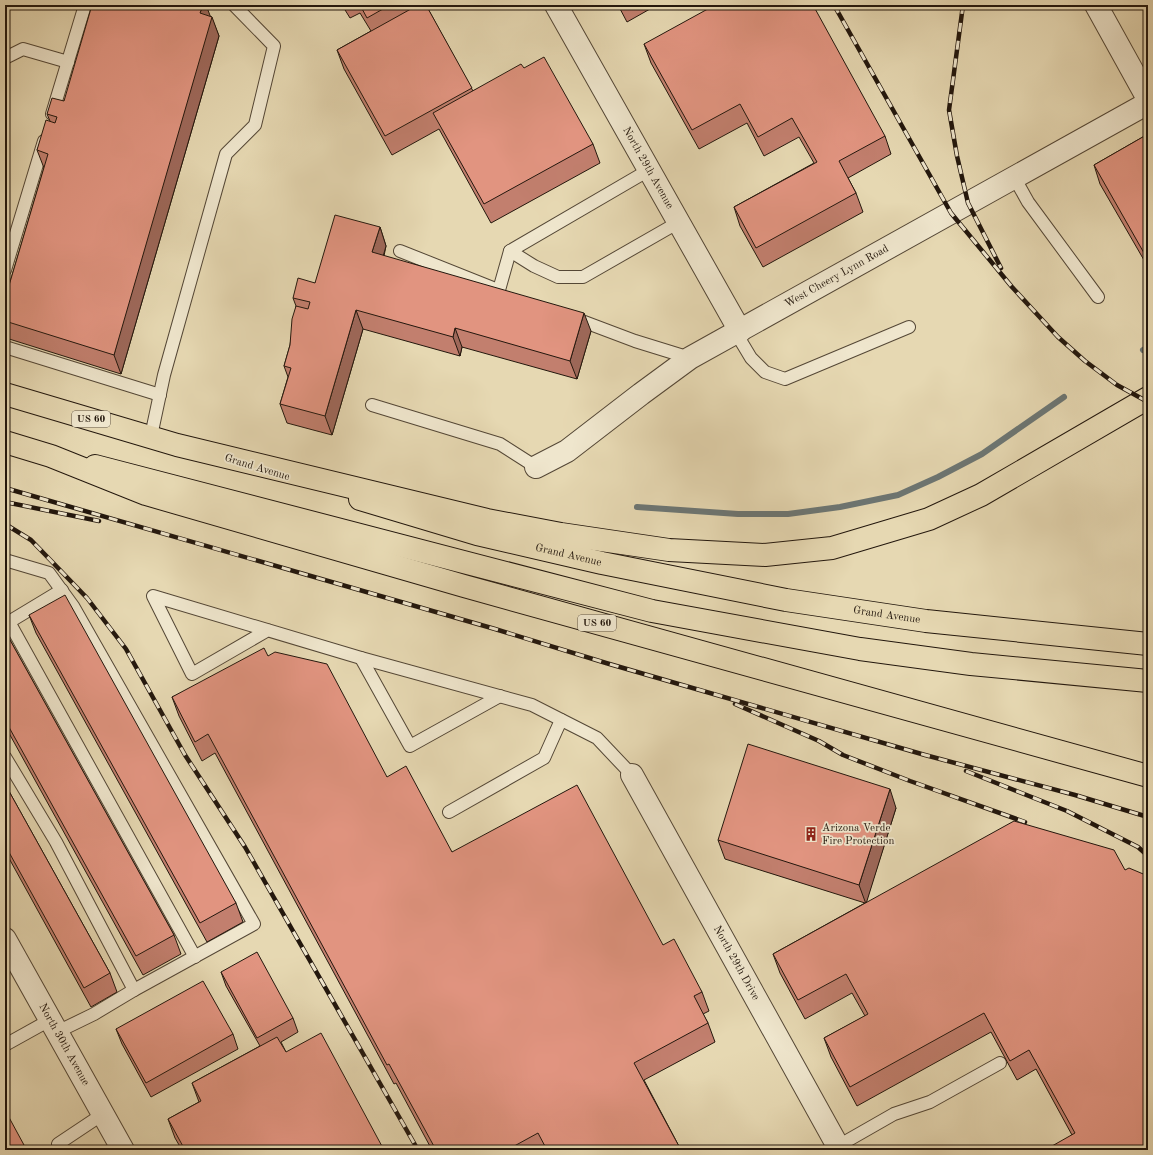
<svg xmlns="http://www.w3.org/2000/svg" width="1153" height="1155" viewBox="0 0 1153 1155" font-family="'Old Standard TT',serif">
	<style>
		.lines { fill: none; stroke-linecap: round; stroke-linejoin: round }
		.stream { stroke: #6c7674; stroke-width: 6 }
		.lane-casing { stroke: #544736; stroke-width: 14 }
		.street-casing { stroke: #544736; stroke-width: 24 }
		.primary-casing { stroke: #23170d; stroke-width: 24 }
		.highway-casing { stroke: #23170d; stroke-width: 24 }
		.lane { stroke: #efe6cd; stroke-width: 12 }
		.street { stroke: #efe6cd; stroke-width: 22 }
		.primary { stroke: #e6d8b2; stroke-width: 22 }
		.highway { stroke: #e6d8b2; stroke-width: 22 }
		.rail-casing { stroke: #23170d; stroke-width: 4.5 }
		.rail { stroke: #efe6cd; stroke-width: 3; stroke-dasharray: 9; stroke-linecap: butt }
		.wall { fill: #c27f6e; stroke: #23170d }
		.shaded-wall { fill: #9e685a; stroke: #23170d }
		.building { fill: #e19480; stroke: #23170d }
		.labels { text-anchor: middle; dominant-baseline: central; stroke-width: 3.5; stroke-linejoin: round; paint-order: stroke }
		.shield { fill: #efe6cd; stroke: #605547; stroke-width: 1 }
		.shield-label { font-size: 10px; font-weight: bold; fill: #23170d }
		.street-label { font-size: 11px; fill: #23170d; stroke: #efe6cd }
		.poi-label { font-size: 11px; fill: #23170d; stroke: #efe6cd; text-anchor: start }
	</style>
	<rect width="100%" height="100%" fill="#e6d8b2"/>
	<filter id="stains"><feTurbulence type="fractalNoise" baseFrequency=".005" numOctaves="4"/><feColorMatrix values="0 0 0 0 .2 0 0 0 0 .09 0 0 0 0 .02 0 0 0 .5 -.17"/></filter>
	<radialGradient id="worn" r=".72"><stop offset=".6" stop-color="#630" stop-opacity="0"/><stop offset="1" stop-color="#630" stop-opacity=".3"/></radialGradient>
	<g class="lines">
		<g class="stream">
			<path d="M 1143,350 L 1148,347"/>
			<path d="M 637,507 L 738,514 L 788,514 L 840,507 L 898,495 L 938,477 L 982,454 L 1064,397"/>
		</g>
		<defs>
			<g id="lane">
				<path d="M 5,58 L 23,49 L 68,62"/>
				<path d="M 52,114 L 85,5"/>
				<path d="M 649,170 L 510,251 L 534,266 L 558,277 L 583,277 L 679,222"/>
				<path d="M 1014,177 L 1028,202 L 1098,297"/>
				<path d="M 400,251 L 493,288"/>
				<path d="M 5,270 L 44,141"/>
				<path d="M 499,290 L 510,251"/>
				<path d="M 574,318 L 635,341 L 690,358"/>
				<path d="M 736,333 L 751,358 L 765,372 L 785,379 L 909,327"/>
				<path d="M 5,347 L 160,395"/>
				<path d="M 372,405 L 500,444 L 536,467"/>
				<path d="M 151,436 L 164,375 L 226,154 L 255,125 L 274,46 L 234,5"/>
				<path d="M 5,560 L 49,573 L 73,606 L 254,924 L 134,990"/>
				<path d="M 62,590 L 9,622 L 195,957"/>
				<path d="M 268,630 L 192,674 L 153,596 L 361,658 L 532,705 L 597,738 L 632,775"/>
				<path d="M 361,658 L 410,746 L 500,696"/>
				<path d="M 5,757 L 56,842 L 134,990 L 94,1014 L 57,1032"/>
				<path d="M 449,812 L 544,758 L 561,720"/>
				<path d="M 5,1045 L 50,1020"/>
				<path d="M 838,1146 L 894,1114 L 930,1102 L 1000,1063"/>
				<path d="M 62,1150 L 58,1144 L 103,1114"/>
			</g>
			<g id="street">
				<path id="s1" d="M 556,5 L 740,331"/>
				<path d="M 1096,5 L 1148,99"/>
				<path id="s2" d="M 536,467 L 567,451 L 641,394 L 690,358 L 1148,103"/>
				<path id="s3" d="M 632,775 L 840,1150"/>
				<path id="s4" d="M 5,939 L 123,1150"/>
			</g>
			<g id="primary">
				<path d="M 95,466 L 652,611 L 860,649 L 971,664 L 1148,681"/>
				<path id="s5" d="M 360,499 L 477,534 L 602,563 L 786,600 L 926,621 L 1148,644"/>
			</g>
			<g id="highway">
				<path d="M 5,394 L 177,445 L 487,520 L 561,534 L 669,550 L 765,555 L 832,548 L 929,519 L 981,495 L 1148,398"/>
				<path d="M 5,442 L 51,456 L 146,494 L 464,586 L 1148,776"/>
			</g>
		</defs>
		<use href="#lane" class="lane-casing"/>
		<use href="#street" class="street-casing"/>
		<use href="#primary" class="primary-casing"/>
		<use href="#highway" class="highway-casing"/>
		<use href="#lane" class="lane"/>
		<use href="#street" class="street"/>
		<use href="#primary" class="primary"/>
		<use href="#highway" class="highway"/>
		<defs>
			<g id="rail">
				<path d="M 834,5 L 951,213 L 1012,287 L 1058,337 L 1085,361 L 1117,385 L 1148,402"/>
				<path d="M 963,5 L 949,110 L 957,156 L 968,203 L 1001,268"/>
				<path d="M 5,488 L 495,629 L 606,663 L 925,755 L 1075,795 L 1148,817"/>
				<path d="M 5,502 L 99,521"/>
				<path d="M 5,524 L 31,540 L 87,598 L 126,649 L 185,755 L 245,847 L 418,1150"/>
				<path d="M 735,704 L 819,741 L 843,755 L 910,781 L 1025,822"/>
				<path d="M 966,771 L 1067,811 L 1138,847 L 1148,856"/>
			</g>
		</defs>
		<use href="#rail" class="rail-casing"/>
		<use href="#rail" class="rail"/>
	</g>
	<g class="wall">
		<path d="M 342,5 L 431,5 L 427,7 L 473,91 L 524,68 L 593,144 L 600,163 L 491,223 L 439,129 L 392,155 L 344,69 L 337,50 L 371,31 L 360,13 L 350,18 Z"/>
		<path d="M 618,5 L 657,5 L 627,22 Z"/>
		<path d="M 1144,5 L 1148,5 L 1148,12 Z"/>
		<path d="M 211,16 L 219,36 L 121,374 L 6,338 L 5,336 L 5,299 L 44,168 L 37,150 L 50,121 L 47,114 L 64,101 Z"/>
		<path d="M 644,44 L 885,136 L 891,154 L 848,178 L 856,193 L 863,212 L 763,267 L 740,226 L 734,207 L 814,163 L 799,137 L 764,156 L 747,123 L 699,149 L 651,63 Z"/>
		<path d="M 1148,134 L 1148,267 L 1100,184 L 1094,165 Z"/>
		<path d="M 380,227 L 386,246 L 384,256 L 591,331 L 577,379 L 462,347 L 460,356 L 363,329 L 332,435 L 287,423 L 280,404 L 288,377 L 284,366 L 290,345 L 296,306 L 293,298 L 315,283 Z"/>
		<path d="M 29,615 L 236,903 L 243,922 L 207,942 L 36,633 Z"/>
		<path d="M 5,631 L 174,935 L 181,954 L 143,975 L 5,726 Z"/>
		<path d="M 268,656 L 387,777 L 452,852 L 663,945 L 702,992 L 709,1011 L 703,1014 L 708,1023 L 715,1042 L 644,1080 L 681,1150 L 432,1150 L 396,1083 L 394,1084 L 215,753 L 202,761 L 179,716 L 172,697 Z"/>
		<path d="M 5,784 L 110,973 L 117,992 L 91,1007 L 5,851 Z"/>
		<path d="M 896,808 L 866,902 L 1148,1150 L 1072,1135 L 1036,1069 L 1017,1080 L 991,1032 L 857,1106 L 831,1057 L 824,1038 L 865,1016 L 852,993 L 805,1019 L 780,973 L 773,954 L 865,903 L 725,859 L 718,840 Z"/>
		<path d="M 221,972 L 293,1018 L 298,1032 L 281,1042 L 286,1052 L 384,1150 L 182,1150 L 175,1138 L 168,1119 L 199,1102 L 192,1083 L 260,1046 L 226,986 Z"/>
		<path d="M 5,1013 L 9,1023 L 5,1025 Z"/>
		<path d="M 116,1029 L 233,1034 L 238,1049 L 151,1097 L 122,1044 Z"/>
		<path d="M 24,1145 L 26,1150 L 5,1150 Z"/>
	</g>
	<g class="shaded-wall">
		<path d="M 203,5 L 206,5 L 211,18 L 212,17 L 219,36 L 121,374 L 114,355 L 200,13 Z"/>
		<path d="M 5,144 L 7,151 L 5,160 Z"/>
		<path d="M 380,227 L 386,246 L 379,271 L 372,252 Z"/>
		<path d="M 356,310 L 363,329 L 332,435 L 325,416 Z"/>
		<path d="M 584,313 L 591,331 L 577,379 L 570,361 Z"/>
		<path d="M 455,328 L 462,347 L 460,356 L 453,337 Z"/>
		<path d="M 890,789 L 896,808 L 866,904 L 859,885 Z"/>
	</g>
	<g class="building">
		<path d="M 92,5 L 203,5 L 200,13 L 212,17 L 114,355 L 5,321 L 5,299 L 48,154 L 37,150 L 46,120 L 55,123 L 57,117 L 47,114 L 52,98 L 64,101 Z"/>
		<path d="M 360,5 L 390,5 L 367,18 Z"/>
		<path d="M 418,5 L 426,5 L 472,88 L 385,136 L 337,50 Z"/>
		<path d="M 715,5 L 813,5 L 885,136 L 839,161 L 856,193 L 756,248 L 734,207 L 817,162 L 792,118 L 758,137 L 740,104 L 692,130 L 644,44 Z"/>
		<path d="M 544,57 L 593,144 L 484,204 L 433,113 L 521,64 L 524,68 Z"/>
		<path d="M 1148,134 L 1148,260 L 1094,165 Z"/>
		<path d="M 335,215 L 380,227 L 372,252 L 584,313 L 570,361 L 455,328 L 453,337 L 356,310 L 325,416 L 280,404 L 291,368 L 284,366 L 290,345 L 292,319 L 296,306 L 308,309 L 310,302 L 293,298 L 298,278 L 315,283 Z"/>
		<path d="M 65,595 L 236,903 L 200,923 L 29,615 Z"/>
		<path d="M 5,631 L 174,935 L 136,956 L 5,720 Z"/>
		<path d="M 264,648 L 268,656 L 275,652 L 327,664 L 387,777 L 406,766 L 452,852 L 577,785 L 663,945 L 674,939 L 702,992 L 694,996 L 708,1023 L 634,1063 L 681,1150 L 547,1150 L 538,1133 L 507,1150 L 436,1150 L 389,1064 L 387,1065 L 208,734 L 195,742 L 172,697 Z"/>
		<path d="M 748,744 L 890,789 L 859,885 L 718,840 Z"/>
		<path d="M 5,784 L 110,973 L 84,988 L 5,845 Z"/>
		<path d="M 1014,821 L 1114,850 L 1125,870 L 1129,868 L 1148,876 L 1148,1150 L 1045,1150 L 1075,1133 L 1029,1050 L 1010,1061 L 984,1013 L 850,1087 L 824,1038 L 868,1014 L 846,974 L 798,1000 L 773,954 Z"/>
		<path d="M 257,952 L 293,1018 L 257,1038 L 221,972 Z"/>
		<path d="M 203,981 L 233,1034 L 146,1083 L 116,1029 Z"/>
		<path d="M 321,1033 L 384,1150 L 185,1150 L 168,1119 L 201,1101 L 192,1083 L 277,1037 L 286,1052 Z"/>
		<path d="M 5,1110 L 24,1145 L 15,1150 L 5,1150 Z"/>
	</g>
	<defs>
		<symbol id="building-bare" viewBox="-9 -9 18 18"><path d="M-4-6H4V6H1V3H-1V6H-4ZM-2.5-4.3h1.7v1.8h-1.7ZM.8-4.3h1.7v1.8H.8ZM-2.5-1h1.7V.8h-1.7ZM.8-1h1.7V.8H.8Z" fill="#8f2418" stroke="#efe6cd" stroke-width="2.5" paint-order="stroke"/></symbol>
	</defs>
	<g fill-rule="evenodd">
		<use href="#building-bare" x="801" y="824" width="20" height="20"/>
	</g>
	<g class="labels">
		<g class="shield">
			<rect x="72" y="411" width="38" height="16" rx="3"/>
			<rect x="578" y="615" width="38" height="16" rx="3"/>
		</g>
		<g class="shield-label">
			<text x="91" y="419">US 60</text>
			<text x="597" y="623">US 60</text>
		</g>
		<g class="street-label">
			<text stroke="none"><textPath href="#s1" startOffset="187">North 29th Avenue</textPath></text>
			<text stroke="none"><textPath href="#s2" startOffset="357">West Cheery Lynn Road</textPath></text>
			<text transform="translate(257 468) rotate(17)">Grand Avenue</text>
			<text stroke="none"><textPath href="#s5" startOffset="216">Grand Avenue</textPath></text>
			<text stroke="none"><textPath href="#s5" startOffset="540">Grand Avenue</textPath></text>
			<text stroke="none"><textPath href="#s3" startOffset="215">North 29th Drive</textPath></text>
			<text stroke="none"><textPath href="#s4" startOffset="121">North 30th Avenue</textPath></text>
		</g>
		<g class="poi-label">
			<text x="822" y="828">Arizona Verde<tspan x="822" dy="13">Fire Protection</tspan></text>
		</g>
	</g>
	<rect width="1153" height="1155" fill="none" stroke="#e6d8b2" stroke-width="20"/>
	<rect x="6" y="6" width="1141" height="1143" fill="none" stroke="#23170d" stroke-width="2"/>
	<rect x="10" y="10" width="1133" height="1135" fill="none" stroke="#23170d"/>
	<rect width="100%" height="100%" filter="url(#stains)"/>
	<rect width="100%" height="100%" fill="url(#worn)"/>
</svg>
